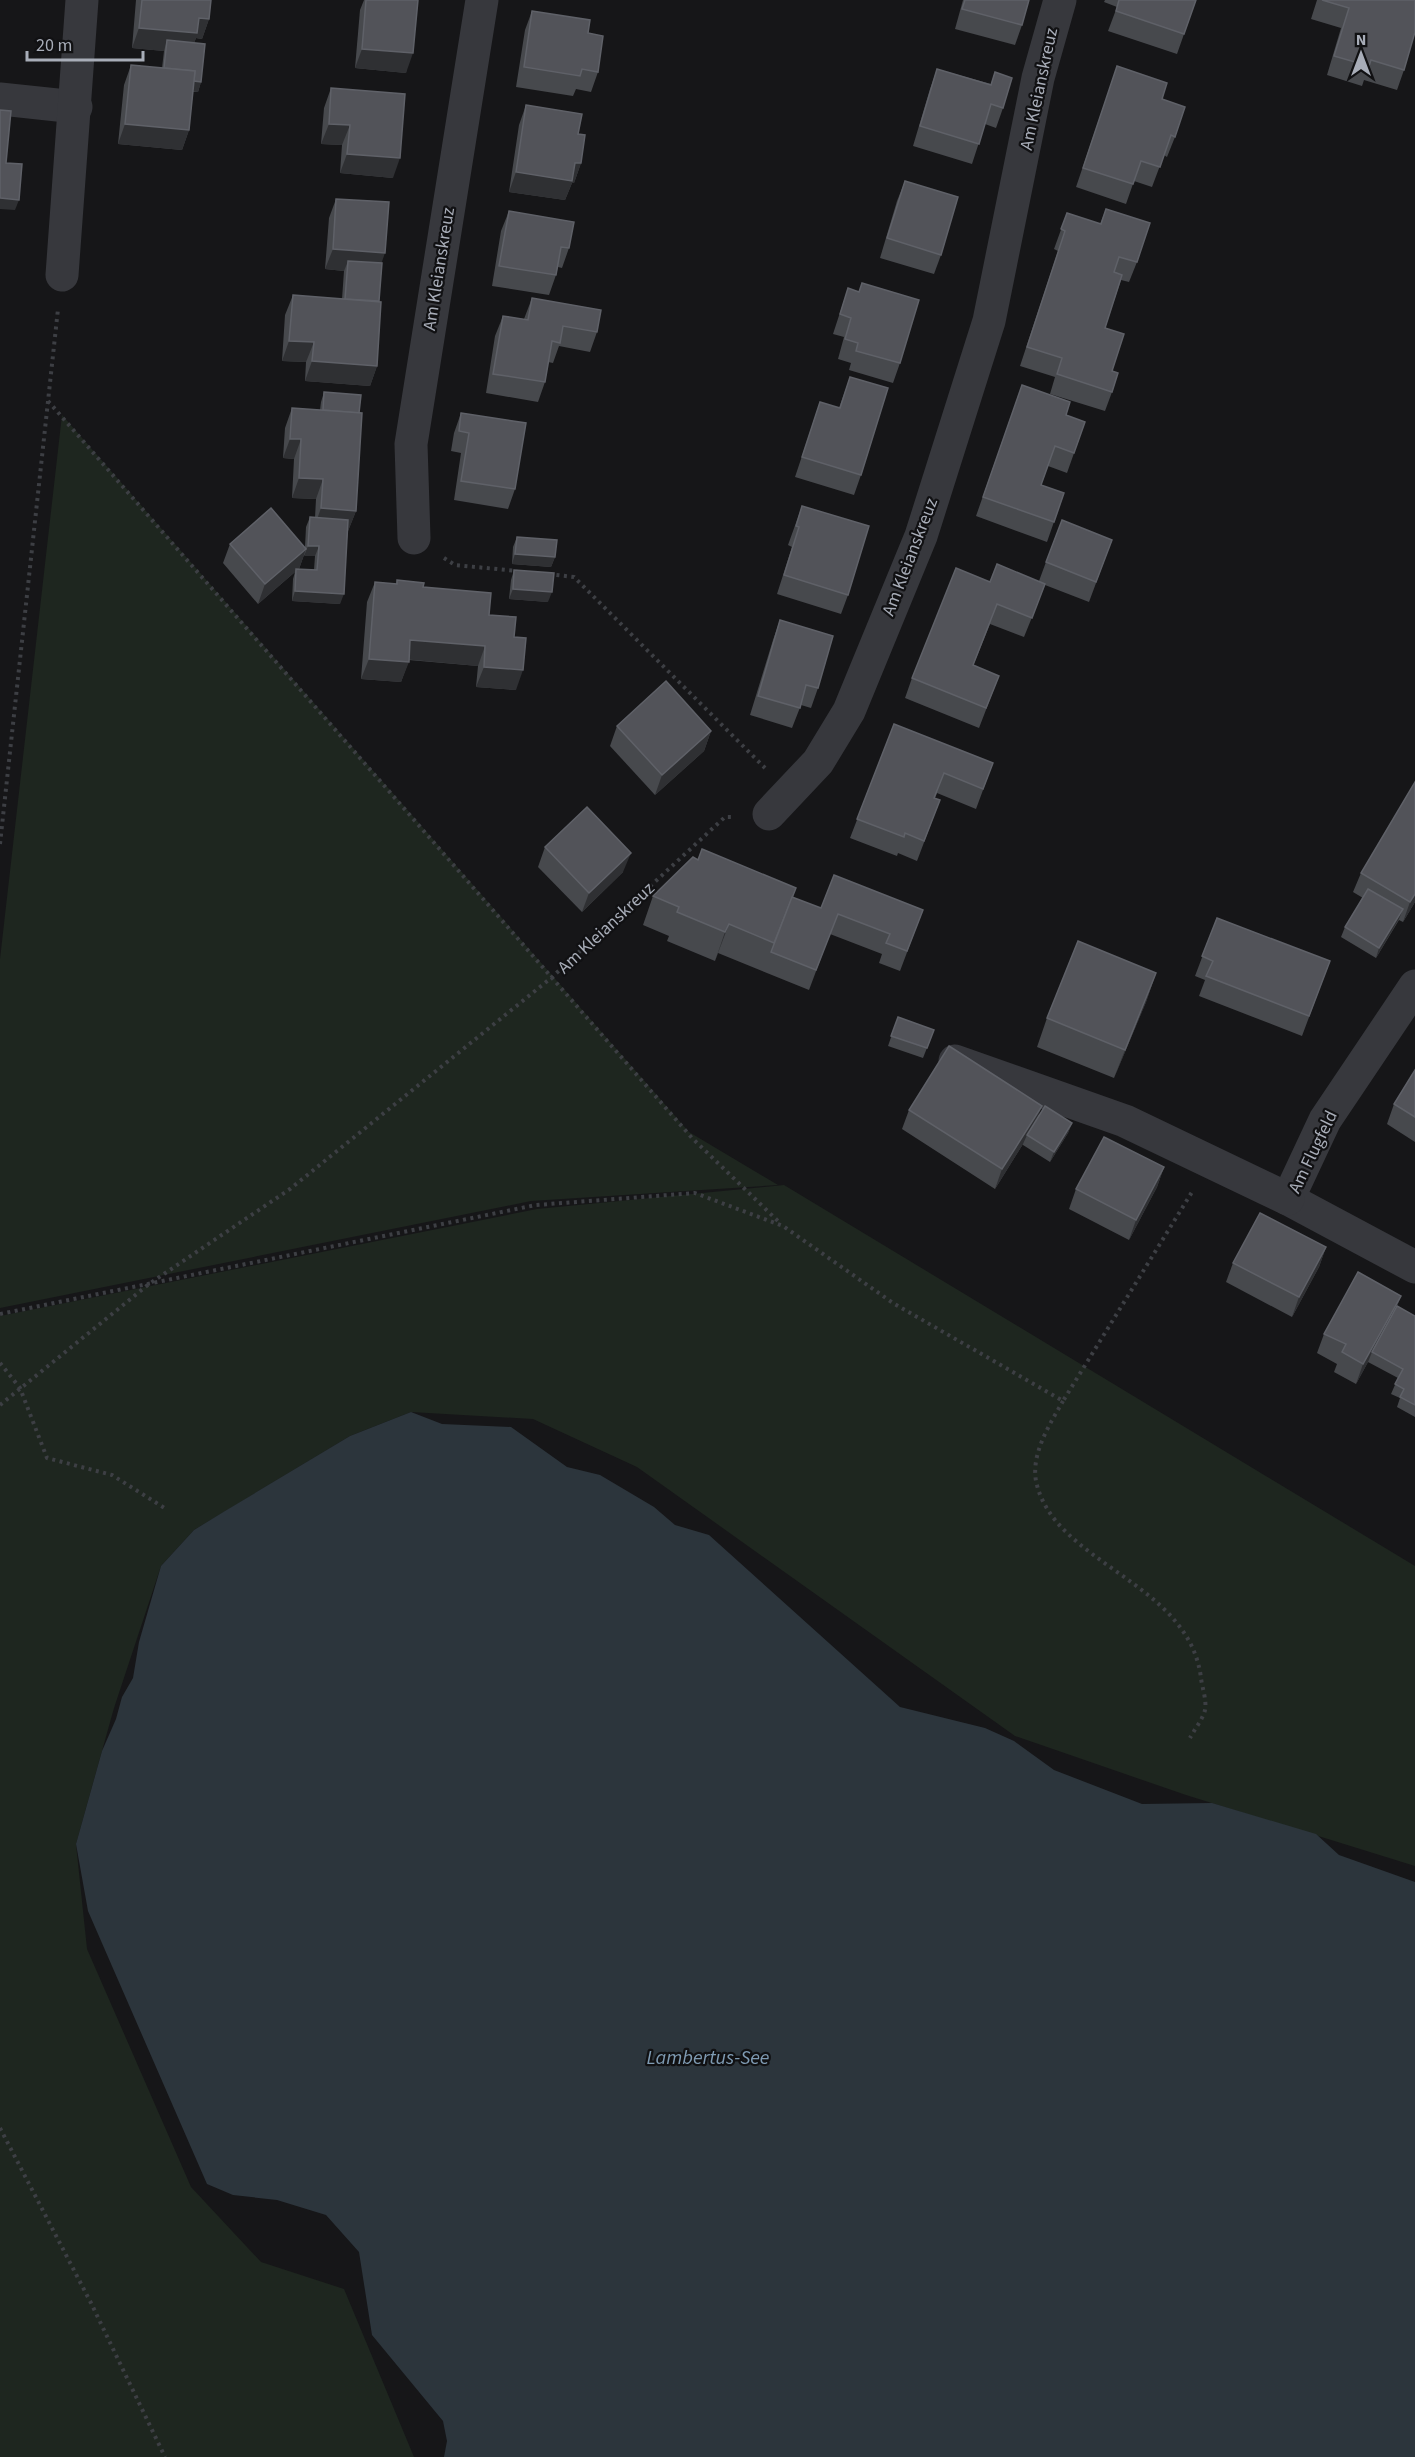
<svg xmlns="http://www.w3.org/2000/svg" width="1415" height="2457" viewBox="0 0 1415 2457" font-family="'Source Sans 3',sans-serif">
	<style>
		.green { fill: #1e261f }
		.water { fill: #2c353c }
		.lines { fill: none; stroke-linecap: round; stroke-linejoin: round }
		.path { stroke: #3d3f44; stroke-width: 4; stroke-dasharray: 3 4.5; stroke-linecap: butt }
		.minor { stroke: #37383d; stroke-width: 33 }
		.wall { fill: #47494d; fill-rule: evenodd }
		.shaded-wall { fill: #2f3033 }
		.building { fill: #525359; stroke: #5f6168; stroke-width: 1.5 }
		.labels { text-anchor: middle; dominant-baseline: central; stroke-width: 4.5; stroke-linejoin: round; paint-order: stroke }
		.street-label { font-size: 18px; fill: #a8adb8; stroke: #111113 }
		.water-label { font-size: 20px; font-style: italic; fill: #7f9bb3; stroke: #111113 }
	</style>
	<rect width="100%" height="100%" fill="#161618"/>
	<g class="green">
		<path d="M 62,415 L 689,1132 L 778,1185 L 531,1201 L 0,1308 L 0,959 Z"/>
		<path d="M 784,1185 L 1415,1566 L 1415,1866 L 1186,1795 L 1015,1736 L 637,1467 L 533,1419 L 411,1412 L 350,1436 L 194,1530 L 161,1566 L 114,1708 L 76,1844 L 87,1949 L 191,2187 L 261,2262 L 344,2289 L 414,2457 L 0,2457 L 0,1316 L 537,1209 Z"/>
	</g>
	<path class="water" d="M 411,1412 L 442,1424 L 511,1427 L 567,1467 L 600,1475 L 654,1507 L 675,1525 L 709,1535 L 900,1707 L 985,1728 L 1014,1741 L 1054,1770 L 1142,1804 L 1212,1803 L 1316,1834 L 1339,1855 L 1415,1882 L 1415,2457 L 444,2457 L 447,2441 L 443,2421 L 372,2335 L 359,2252 L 326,2215 L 277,2200 L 233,2195 L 207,2184 L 88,1911 L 76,1844 L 102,1751 L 116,1719 L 122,1697 L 133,1678 L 139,1642 L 161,1566 L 194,1530 L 225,1511 L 350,1436 Z"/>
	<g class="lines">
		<g class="path">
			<path d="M 48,401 L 692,1138 L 780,1223"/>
			<path d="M 444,558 L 455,565 L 517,571"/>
			<path d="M 549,574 L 574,577 L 765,768"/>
			<path d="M 0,844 L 58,309"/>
			<path d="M 0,1314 L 536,1205 L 695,1193 L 783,1226 L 893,1303 L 1063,1401 L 1192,1192"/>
			<path d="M 0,1363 L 20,1388 L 47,1458 L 112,1475 L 166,1509"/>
			<path d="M 1063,1401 C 1050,1424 1031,1453 1036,1481 C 1053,1564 1189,1581 1201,1678 C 1202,1687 1207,1701 1205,1710 C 1203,1719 1194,1730 1190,1738"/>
			<path d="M 0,1405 L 149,1284 L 290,1189 L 551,978 L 725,817 L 732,817"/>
			<path d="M 0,2128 L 91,2303 L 165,2457"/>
		</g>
		<g class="minor">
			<path d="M 0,99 L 76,107"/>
			<path d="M 62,275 L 82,0"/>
			<path d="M 414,538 L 411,444 L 482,0"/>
			<path d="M 769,814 L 818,762 L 849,711 L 921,536 L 989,321 L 1038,78 L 1060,0"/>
			<path d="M 1415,986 L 1325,1120 L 1288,1199 L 1415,1267"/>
			<path d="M 955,1061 L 1125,1121 L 1288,1199"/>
		</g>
	</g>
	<g class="wall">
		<path d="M 136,0 L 211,0 L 209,19 L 202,39 L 196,38 L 194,43 L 201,82 L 198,92 L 193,92 L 189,130 L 182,150 L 118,144 L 124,85 L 131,65 L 162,68 L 164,51 L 132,48 Z"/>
		<path d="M 364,0 L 418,0 L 406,73 L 355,68 L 360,10 Z"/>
		<path d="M 963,0 L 1029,0 L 1022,25 L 1015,45 L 955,29 Z"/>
		<path d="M 1105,0 L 1196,0 L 1177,54 L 1108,31 L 1117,7 L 1104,2 Z"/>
		<path d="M 1317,0 L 1415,0 L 1404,70 L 1397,90 L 1364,80 L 1362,86 L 1327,75 L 1341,28 L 1311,19 Z"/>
		<path d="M 532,11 L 588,33 L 598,72 L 591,92 L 576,89 L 573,96 L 516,87 L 525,30 Z"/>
		<path d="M 1117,66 L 1162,99 L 1175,137 L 1167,157 L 1164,155 L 1152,187 L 1134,181 L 1126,204 L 1076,187 Z"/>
		<path d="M 937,69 L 991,84 L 995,72 L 1003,108 L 996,128 L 985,124 L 972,164 L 913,146 L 930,89 Z"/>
		<path d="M 331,88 L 393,178 L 340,173 L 342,145 L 321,144 L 324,108 Z"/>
		<path d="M 526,105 L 578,134 L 581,163 L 574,183 L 572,183 L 565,200 L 509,192 L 519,125 Z"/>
		<path d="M 905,181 L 941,255 L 934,274 L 880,258 L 897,201 Z"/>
		<path d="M 336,199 L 382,263 L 379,301 L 377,366 L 370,386 L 305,381 L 306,362 L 282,361 L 285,315 L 293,295 L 342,299 L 344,271 L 325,269 L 329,218 Z"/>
		<path d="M 1106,209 L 1137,262 L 1129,282 L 1121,280 L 1105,328 L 1112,371 L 1112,392 L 1105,411 L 1050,394 L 1055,377 L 1020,366 L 1058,251 L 1054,249 L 1067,213 L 1100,224 Z"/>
		<path d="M 509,211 L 569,248 L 562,268 L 558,267 L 556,275 L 549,295 L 492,286 L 501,231 Z"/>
		<path d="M 848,288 L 900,363 L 893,383 L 849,370 L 851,363 L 838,359 L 844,337 L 833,334 Z"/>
		<path d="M 532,298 L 597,332 L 590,352 L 559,346 L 553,363 L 548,362 L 545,382 L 538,402 L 486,393 L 495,336 L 503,316 L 524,319 Z"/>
		<path d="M 850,377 L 861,475 L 854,495 L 795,477 L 820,402 L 839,408 Z"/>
		<path d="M 1022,385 L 1066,415 L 1085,422 L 1067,473 L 1048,466 L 1041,485 L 1064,493 L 1047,542 L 976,516 Z"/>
		<path d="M 324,392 L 359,413 L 356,511 L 348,531 L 340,604 L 292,601 L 293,579 L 295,572 L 258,604 L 223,563 L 230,544 L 305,547 L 306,527 L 310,517 L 315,518 L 316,499 L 292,498 L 294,459 L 283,458 L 285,428 L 292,408 L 320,410 L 321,402 ZM 304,555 L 315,556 L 314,570 L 299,569 Z"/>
		<path d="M 461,413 L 515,489 L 508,509 L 454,500 L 461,453 L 451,451 L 454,433 Z"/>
		<path d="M 802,506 L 848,595 L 841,614 L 777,594 L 792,547 L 788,545 Z"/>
		<path d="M 517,537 L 555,557 L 551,567 L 512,564 L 513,547 Z"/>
		<path d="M 1112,540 L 1089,602 L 1045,585 L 1024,637 L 990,624 L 973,666 L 999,676 L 979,728 L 905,698 L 912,678 L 990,582 L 1039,581 L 1046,562 Z"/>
		<path d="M 514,570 L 548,602 L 509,599 L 511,580 Z"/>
		<path d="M 397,580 L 423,587 L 489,615 L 514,637 L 516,690 L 476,687 L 478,666 L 409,660 L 401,682 L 361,679 L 367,602 L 375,582 L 396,584 Z"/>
		<path d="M 780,620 L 818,688 L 811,708 L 801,705 L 792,728 L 750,715 L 773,640 Z"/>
		<path d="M 894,724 L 993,763 L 976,809 L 937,793 L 935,798 L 940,800 L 917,861 L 898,853 L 897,856 L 850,838 Z"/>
		<path d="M 617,726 L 711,731 L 704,751 L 655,795 L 610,746 Z"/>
		<path d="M 545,847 L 623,872 L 582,912 L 538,867 Z"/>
		<path d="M 702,849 L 792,897 L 821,908 L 923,910 L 900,971 L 879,963 L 882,954 L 830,934 L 809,990 L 718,953 L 715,961 L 667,941 L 669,936 L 643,925 L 653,896 L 698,859 Z"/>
		<path d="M 1361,873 L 1415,902 L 1403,922 L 1399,920 L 1376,958 L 1341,937 L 1345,927 L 1363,898 L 1353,892 Z"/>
		<path d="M 1217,918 L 1330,961 L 1302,1036 L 1199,996 L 1205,980 L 1195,976 Z"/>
		<path d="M 1156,973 L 1146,1002 L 1114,1078 L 1037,1047 L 1047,1018 Z"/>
		<path d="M 898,1017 L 934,1030 L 923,1058 L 888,1046 Z"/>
		<path d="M 1415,1070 L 1415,1142 L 1387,1124 L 1394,1104 Z"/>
		<path d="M 909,1110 L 1039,1115 L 1072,1123 L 1068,1133 L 1050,1162 L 1023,1145 L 1023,1144 L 995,1189 L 902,1129 Z"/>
		<path d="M 1164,1167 L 1157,1187 L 1129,1240 L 1069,1209 L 1076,1189 Z"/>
		<path d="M 1326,1247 L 1319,1267 L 1292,1317 L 1226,1282 L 1233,1263 Z"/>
		<path d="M 1401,1296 L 1397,1306 L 1415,1316 L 1415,1417 L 1397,1407 L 1400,1398 L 1391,1394 L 1398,1378 L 1368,1362 L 1356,1384 L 1334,1372 L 1337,1364 L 1317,1353 L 1324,1334 Z"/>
	</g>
	<g class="shaded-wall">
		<path d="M 199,18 L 209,19 L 202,39 L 196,38 L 190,53 L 167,40 L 164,51 L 132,48 L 139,28 Z"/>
		<path d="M 362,49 L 413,53 L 406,73 L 355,68 Z"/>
		<path d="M 163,78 L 201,82 L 198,92 L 160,88 Z"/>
		<path d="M 125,124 L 189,130 L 182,150 L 118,144 Z"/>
		<path d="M 329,124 L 350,125 L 342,145 L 321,144 Z"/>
		<path d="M 347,154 L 400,158 L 393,178 L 340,173 Z"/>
		<path d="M 575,163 L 581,163 L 574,183 L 572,183 L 565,200 L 509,192 L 516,172 Z"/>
		<path d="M 0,198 L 19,200 L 15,210 L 0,209 Z"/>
		<path d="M 333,249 L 385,253 L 378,273 L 348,261 L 344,271 L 325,269 Z"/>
		<path d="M 289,341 L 314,342 L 306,362 L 282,361 Z"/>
		<path d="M 312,361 L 377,366 L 370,386 L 305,381 Z"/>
		<path d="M 290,439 L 301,439 L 294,459 L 283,458 Z"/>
		<path d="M 299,478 L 323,479 L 316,499 L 292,498 Z"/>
		<path d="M 321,508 L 356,511 L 348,531 L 314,528 Z"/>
		<path d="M 308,546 L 319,546 L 315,556 L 304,556 Z"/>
		<path d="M 306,549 L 299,569 L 296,569 L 295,572 L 258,604 L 265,584 Z"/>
		<path d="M 515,554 L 555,557 L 551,567 L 512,564 Z"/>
		<path d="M 513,589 L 552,592 L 548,602 L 509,599 Z"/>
		<path d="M 295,591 L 344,594 L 340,604 L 292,601 Z"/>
		<path d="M 410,640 L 485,646 L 478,666 L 403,659 Z"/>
		<path d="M 369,659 L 409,662 L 401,682 L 361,679 Z"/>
		<path d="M 484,667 L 523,670 L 516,690 L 476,687 Z"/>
		<path d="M 711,731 L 704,751 L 655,795 L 662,775 Z"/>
		<path d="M 631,853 L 623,872 L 582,912 L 589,893 Z"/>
		<path d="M 1415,894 L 1415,902 L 1403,922 L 1410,902 Z"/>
		<path d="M 1403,909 L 1399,919 L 1376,958 L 1379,948 Z"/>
		<path d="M 729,924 L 718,953 L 715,961 L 725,932 Z"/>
		<path d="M 1156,973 L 1146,1002 L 1114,1078 L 1125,1050 Z"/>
		<path d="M 1042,1106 L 1035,1125 L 1027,1135 L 1023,1144 L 995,1189 L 1002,1169 Z"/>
		<path d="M 1072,1123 L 1068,1133 L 1050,1162 L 1054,1152 Z"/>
		<path d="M 1164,1167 L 1157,1187 L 1129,1240 L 1136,1220 Z"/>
		<path d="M 1326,1247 L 1319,1267 L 1292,1317 L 1299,1297 Z"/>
		<path d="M 1401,1296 L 1393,1315 L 1372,1352 L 1368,1362 L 1356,1384 L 1363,1364 Z"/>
	</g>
	<g class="building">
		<path d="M 142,0 L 211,0 L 209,19 L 199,18 L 197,33 L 139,28 Z"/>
		<path d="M 366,0 L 418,0 L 413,53 L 362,49 Z"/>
		<path d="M 965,0 L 1029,0 L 1022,25 L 962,9 Z"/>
		<path d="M 1119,0 L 1196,0 L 1184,34 L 1116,11 Z"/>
		<path d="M 1322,0 L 1415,0 L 1415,32 L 1404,70 L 1371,60 L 1369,66 L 1334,56 L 1349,8 Z"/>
		<path d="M 532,11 L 590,20 L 588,33 L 603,36 L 598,72 L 582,69 L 580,76 L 524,67 Z"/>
		<path d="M 167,40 L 205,44 L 201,82 L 194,81 L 195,71 L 164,68 Z"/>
		<path d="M 131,65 L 195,71 L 189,130 L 125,124 Z"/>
		<path d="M 1117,66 L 1167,83 L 1162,99 L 1185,107 L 1175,137 L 1171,135 L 1160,167 L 1141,161 L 1133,184 L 1083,168 Z"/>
		<path d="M 937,69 L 991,85 L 995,72 L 1012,78 L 1003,108 L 991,104 L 979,144 L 920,126 Z"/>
		<path d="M 331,88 L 405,94 L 400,158 L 347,154 L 350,125 L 329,124 Z"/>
		<path d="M 526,105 L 582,114 L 578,134 L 585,135 L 581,163 L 575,163 L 572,181 L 516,172 Z"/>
		<path d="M 0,110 L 11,111 L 6,163 L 22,164 L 19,200 L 0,198 Z"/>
		<path d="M 905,181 L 958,197 L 941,255 L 887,238 Z"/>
		<path d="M 336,199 L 389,202 L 385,253 L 333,249 Z"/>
		<path d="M 1106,209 L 1150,223 L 1137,262 L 1119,257 L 1114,272 L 1122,275 L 1105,328 L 1124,334 L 1112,371 L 1118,373 L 1112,392 L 1057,374 L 1062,358 L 1027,347 L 1065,231 L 1061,229 L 1067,213 L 1101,224 Z"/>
		<path d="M 509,211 L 574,222 L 569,248 L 561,247 L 556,275 L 499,266 Z"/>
		<path d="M 348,261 L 382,263 L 379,301 L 345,299 Z"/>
		<path d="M 862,283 L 919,300 L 900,363 L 856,351 L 858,343 L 845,339 L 851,318 L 840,314 L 848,288 L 859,292 Z"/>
		<path d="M 293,295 L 381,302 L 377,366 L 312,361 L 314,342 L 289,341 Z"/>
		<path d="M 532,298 L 601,310 L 597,332 L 563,326 L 560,343 L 552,341 L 545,382 L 493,374 L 503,316 L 528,320 Z"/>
		<path d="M 850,377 L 888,388 L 861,475 L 802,457 L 820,402 L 840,408 Z"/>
		<path d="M 1022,385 L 1070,402 L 1066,415 L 1085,422 L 1074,453 L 1055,446 L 1041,485 L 1064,493 L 1054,522 L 983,497 Z"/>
		<path d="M 324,392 L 361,395 L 359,413 L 323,410 Z"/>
		<path d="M 292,408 L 362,413 L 356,511 L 321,508 L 323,479 L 299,478 L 301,439 L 290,439 Z"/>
		<path d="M 461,413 L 526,423 L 515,489 L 461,481 L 469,433 L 459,431 Z"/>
		<path d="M 802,506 L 869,526 L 848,595 L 784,575 L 799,527 L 796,526 Z"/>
		<path d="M 271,508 L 306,549 L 265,584 L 230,544 Z"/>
		<path d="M 310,517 L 348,520 L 344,594 L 295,591 L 296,569 L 317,570 L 319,546 L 308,546 Z"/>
		<path d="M 1062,520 L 1112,540 L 1096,582 L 1046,562 Z"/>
		<path d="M 517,537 L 557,540 L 555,557 L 515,554 Z"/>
		<path d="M 997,564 L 1045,584 L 1032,618 L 997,604 L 973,665 L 999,676 L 986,708 L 912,678 L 956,568 L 990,582 Z"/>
		<path d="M 514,570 L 554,573 L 552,592 L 513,589 Z"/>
		<path d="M 397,580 L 424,583 L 423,587 L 491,593 L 489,615 L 516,617 L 514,637 L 526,638 L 523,670 L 484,667 L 485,646 L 410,640 L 409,662 L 369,659 L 375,582 L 397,584 Z"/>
		<path d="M 780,620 L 833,636 L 818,688 L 806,685 L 800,708 L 758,696 Z"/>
		<path d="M 666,681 L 711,731 L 662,775 L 617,726 Z"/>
		<path d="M 894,724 L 993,763 L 983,789 L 944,773 L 934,798 L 940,800 L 924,841 L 905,833 L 904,837 L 857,819 Z"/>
		<path d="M 1415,782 L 1415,894 L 1410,902 L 1361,873 Z"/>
		<path d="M 587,807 L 631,853 L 589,893 L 545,847 Z"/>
		<path d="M 702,849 L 796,888 L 774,943 L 729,924 L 725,932 L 677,912 L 679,907 L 653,896 L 693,857 L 698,860 Z"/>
		<path d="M 834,875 L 923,910 L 907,951 L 886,943 L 890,934 L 838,914 L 816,970 L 771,952 L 792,897 L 821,908 Z"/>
		<path d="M 1368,889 L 1403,909 L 1379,948 L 1345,927 Z"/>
		<path d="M 1217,918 L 1330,961 L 1309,1016 L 1206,976 L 1213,961 L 1202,956 Z"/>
		<path d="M 1078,941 L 1156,973 L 1125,1050 L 1047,1018 Z"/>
		<path d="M 898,1017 L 934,1030 L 927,1048 L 891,1036 Z"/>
		<path d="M 949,1046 L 1042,1106 L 1002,1169 L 909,1110 Z"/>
		<path d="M 1415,1070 L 1415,1117 L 1394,1104 Z"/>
		<path d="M 1045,1106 L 1072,1123 L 1054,1152 L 1027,1135 Z"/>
		<path d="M 1104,1137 L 1164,1167 L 1136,1220 L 1076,1189 Z"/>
		<path d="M 1260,1213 L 1326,1247 L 1299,1297 L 1233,1263 Z"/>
		<path d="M 1358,1272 L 1401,1296 L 1363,1364 L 1342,1352 L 1346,1344 L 1324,1334 Z"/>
		<path d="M 1397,1306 L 1415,1316 L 1415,1405 L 1400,1397 L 1404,1389 L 1395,1384 L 1403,1369 L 1372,1352 Z"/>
	</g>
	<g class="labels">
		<g class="street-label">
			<text transform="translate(1039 89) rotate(-78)">Am Kleianskreuz</text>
			<text transform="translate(439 269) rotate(-81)">Am Kleianskreuz</text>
			<text transform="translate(910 557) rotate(-69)">Am Kleianskreuz</text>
			<text transform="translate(606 928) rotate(-43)">Am Kleianskreuz</text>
			<text transform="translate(1313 1152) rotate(-64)">Am Flugfeld</text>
		</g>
		<g class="water-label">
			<text x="708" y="2058">Lambertus-See</text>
		</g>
	</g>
	<g transform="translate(1361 54)" stroke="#111113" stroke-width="4.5" paint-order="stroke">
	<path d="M0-4.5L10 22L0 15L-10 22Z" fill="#a8adb8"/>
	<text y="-9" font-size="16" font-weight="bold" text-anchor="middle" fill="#a8adb8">N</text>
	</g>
	<path d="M27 51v9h116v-9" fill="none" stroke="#a8adb8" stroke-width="3"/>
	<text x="36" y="51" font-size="18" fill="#a8adb8" stroke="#111113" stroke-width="4.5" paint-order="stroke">20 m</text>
</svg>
